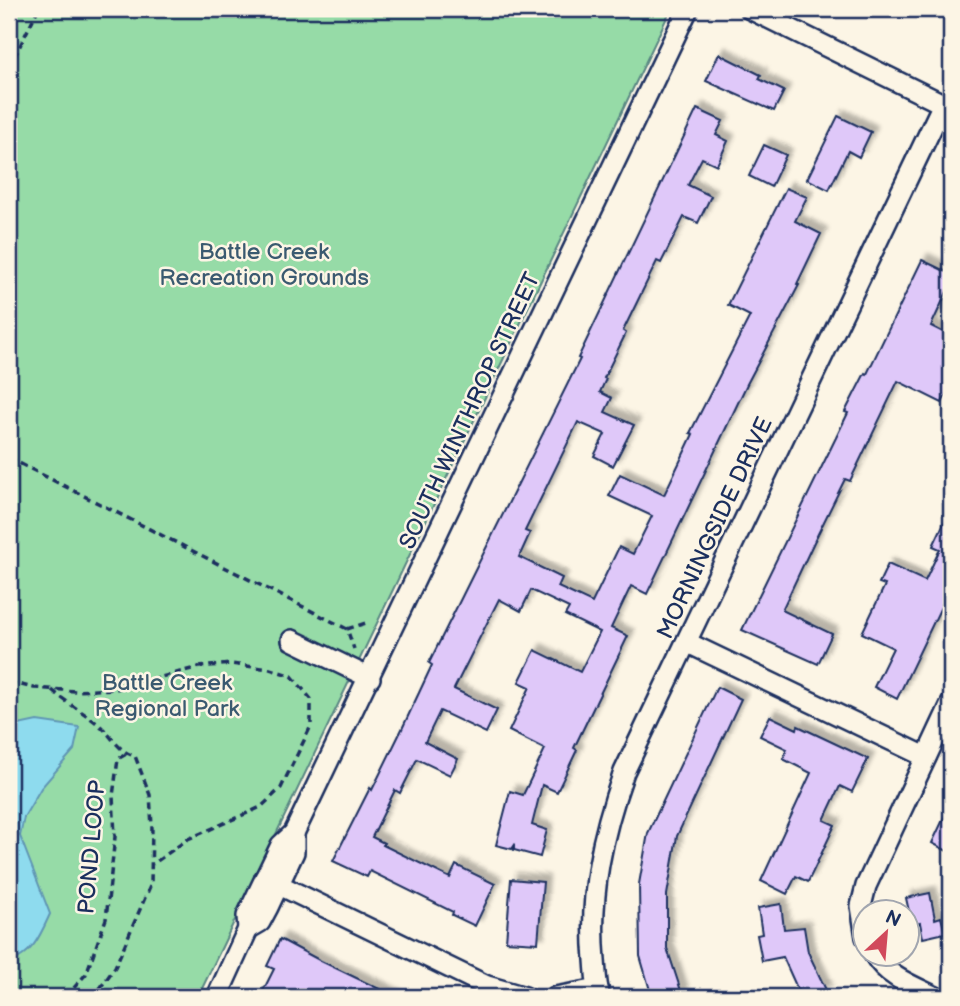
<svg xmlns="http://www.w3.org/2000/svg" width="960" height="1006" viewBox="0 0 960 1006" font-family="'Balsamiq Sans',sans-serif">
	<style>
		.green { fill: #96dba7; stroke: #588582; stroke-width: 2 }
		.water { fill: #8edbee; stroke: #6096b4; stroke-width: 2 }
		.building { fill: #dfc8f9; stroke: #1b2f5e; stroke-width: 2; filter: url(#shadow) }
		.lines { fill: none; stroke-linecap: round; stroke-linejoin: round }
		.minor-casing { stroke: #1b2f5e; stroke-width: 24 }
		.path { stroke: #1b2f5e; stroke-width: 3.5; stroke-dasharray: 7 5; stroke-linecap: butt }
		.minor { stroke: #fcf5e5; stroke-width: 19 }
		.labels { text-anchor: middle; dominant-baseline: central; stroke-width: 5; stroke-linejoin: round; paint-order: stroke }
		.park-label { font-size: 23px; fill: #3a5a70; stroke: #fcf5e5 }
		.street-label { font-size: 23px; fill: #1b2f5e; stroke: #fcf5e5 }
	</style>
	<defs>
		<filter id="shadow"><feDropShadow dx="6" dy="-6" stdDeviation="2" flood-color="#0004"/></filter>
	</defs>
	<rect width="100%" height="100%" fill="#fcf5e5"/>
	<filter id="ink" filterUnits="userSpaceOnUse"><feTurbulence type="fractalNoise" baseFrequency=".0143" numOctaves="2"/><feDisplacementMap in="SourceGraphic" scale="14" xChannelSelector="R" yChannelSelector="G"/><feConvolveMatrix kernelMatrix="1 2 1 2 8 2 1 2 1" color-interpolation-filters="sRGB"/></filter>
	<g filter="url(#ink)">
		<path class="green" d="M 9,9 L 671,9 L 198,997 L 9,997 Z"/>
		<path class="water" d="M 37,721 L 79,727 L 74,750 L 41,788 L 24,817 L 20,836 L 50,914 C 40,936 33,954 9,963 L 9,727 Z"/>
		<g class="building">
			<path d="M 719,54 L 761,75 L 759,79 L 784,91 L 774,111 L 706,81 Z"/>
			<path d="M 697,109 L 723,121 L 716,135 L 728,141 L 717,165 L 702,158 L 688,185 L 711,196 L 698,223 L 684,217 L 661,263 L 657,261 L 623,331 L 626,333 L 604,378 L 606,379 L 600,392 L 612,398 L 605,412 L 634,425 L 613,466 L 594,456 L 605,434 L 578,422 L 525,531 L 530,533 L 519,557 L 562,578 L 558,587 L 592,603 L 619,547 L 633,554 L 652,516 L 609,496 L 620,474 L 664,495 L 693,434 L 690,433 L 750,316 L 728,305 L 786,188 L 807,197 L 795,221 L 821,234 L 797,284 L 799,285 L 747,384 L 647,594 L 631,586 L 611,628 L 628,636 L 574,748 L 577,750 L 557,792 L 542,785 L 532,825 L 547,830 L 540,857 L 514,850 L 514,846 L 512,849 L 496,845 L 510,791 L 523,795 L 545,749 L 509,731 L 530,687 L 519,682 L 535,650 L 580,672 L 600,632 L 565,615 L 569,608 L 531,590 L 521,611 L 499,599 L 454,689 L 497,710 L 486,733 L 440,711 L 425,742 L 458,759 L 450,775 L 417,759 L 400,793 L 395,790 L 372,837 L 384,843 L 383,845 L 450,878 L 456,865 L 495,884 L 475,926 L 452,915 L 453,912 L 370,871 L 367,877 L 333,861 L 370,788 L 372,790 L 402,729 L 432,665 L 429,663 L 580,359 L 578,358 Z"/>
			<path d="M 838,116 L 871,132 L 859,157 L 848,151 L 829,190 L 807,179 Z"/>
			<path d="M 764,145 L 786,155 L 771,187 L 749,176 Z"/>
			<path d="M 922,260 L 951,274 L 951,283 L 931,326 L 951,336 L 951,385 L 942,403 L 898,381 L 850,481 L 845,479 L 814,542 L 782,610 L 832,634 L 818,664 L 742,630 L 848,413 L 845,412 L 865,373 L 867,374 Z"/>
			<path d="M 951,508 L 951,586 L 897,699 L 874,687 L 893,648 L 862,633 L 885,585 L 879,583 L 888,564 L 925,581 L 940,549 L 933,546 Z"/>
			<path d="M 717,687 L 741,699 L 677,836 L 667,895 L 667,948 L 683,997 L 652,997 L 640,956 L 639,884 L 648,833 Z"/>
			<path d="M 770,716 L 797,729 L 798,726 L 868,759 L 852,792 L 840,786 L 824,820 L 835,825 L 808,882 L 796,876 L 787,894 L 761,881 L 811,773 L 783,759 L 787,749 L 760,736 Z"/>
			<path d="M 951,803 L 951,853 L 932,843 Z"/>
			<path d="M 511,879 L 543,882 L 538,943 L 506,941 Z"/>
			<path d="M 930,893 L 935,919 L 941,917 L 945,933 L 923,938 L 920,923 L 912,925 L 906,898 Z"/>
			<path d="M 781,904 L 784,929 L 804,927 L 808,952 L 826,990 L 810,997 L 801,997 L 783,957 L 762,961 L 757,935 L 762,934 L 758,908 Z"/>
			<path d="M 280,939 L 321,961 L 396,997 L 260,997 L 274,969 L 267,966 Z"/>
		</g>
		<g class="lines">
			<defs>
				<g id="minor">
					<path d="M 750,9 L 951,108"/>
					<path d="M 292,640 L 370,678"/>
					<path d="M 688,643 L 926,757"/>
					<path d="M 265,878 L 487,986 L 525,997"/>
					<path d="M 248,929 L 260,922 L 268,907 L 294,852 L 294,833"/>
					<path d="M 866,937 L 861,906 L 866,886 L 951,704"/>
					<path d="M 874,954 C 887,977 913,986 936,997"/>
					<path d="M 217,997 L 248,929 L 247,916 L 281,845 L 294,833 L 688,9"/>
					<path d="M 555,997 L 598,989"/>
					<path d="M 600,997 C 596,985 596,972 595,960 C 589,894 602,834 624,772 L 943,104"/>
				</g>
			</defs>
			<use href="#minor" class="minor-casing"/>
			<g class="path">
				<path d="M 9,68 L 38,9"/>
				<path d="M 9,458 L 347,629 L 354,649"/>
				<path d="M 347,629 L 369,622"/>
				<path d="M 9,682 L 34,688 L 76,691 L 116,689 L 199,667 L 231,664 L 270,669 L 292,676 L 311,699 L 311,726 L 281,788 L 261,807 L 188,839 L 153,864"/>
				<path d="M 52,690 C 67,703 83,712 98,724 C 111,734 118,752 135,756 L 150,795 L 152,826 L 151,884 L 115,967 L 94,997"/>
				<path d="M 66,997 L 86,974 L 106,919 L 115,837 L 113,796 L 118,759 L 126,754"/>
			</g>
			<use href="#minor" class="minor"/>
		</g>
	</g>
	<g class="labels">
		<g class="park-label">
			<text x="264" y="252">Battle Creek<tspan x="264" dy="26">Recreation Grounds</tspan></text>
			<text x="167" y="683">Battle Creek<tspan x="167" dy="26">Regional Park</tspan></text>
		</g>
		<g class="street-label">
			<text transform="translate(470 411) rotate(-65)">SOUTH WINTHROP STREET</text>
			<text transform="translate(715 528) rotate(-65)">MORNINGSIDE DRIVE</text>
			<text transform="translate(92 847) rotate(-85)">POND LOOP</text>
		</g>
	</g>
	<rect width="960" height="1006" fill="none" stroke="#fcf5e5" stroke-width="35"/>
	<rect x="18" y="18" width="925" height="971" fill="none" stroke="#1b2f5e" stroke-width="2.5" filter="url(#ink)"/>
	<g transform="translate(886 933) rotate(26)"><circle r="33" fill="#fcf5e5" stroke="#a2a6af" stroke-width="2"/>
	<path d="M0-5L12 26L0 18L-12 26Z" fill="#d1495b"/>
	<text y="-10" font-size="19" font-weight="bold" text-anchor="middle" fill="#1b2f5e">N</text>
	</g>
</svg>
